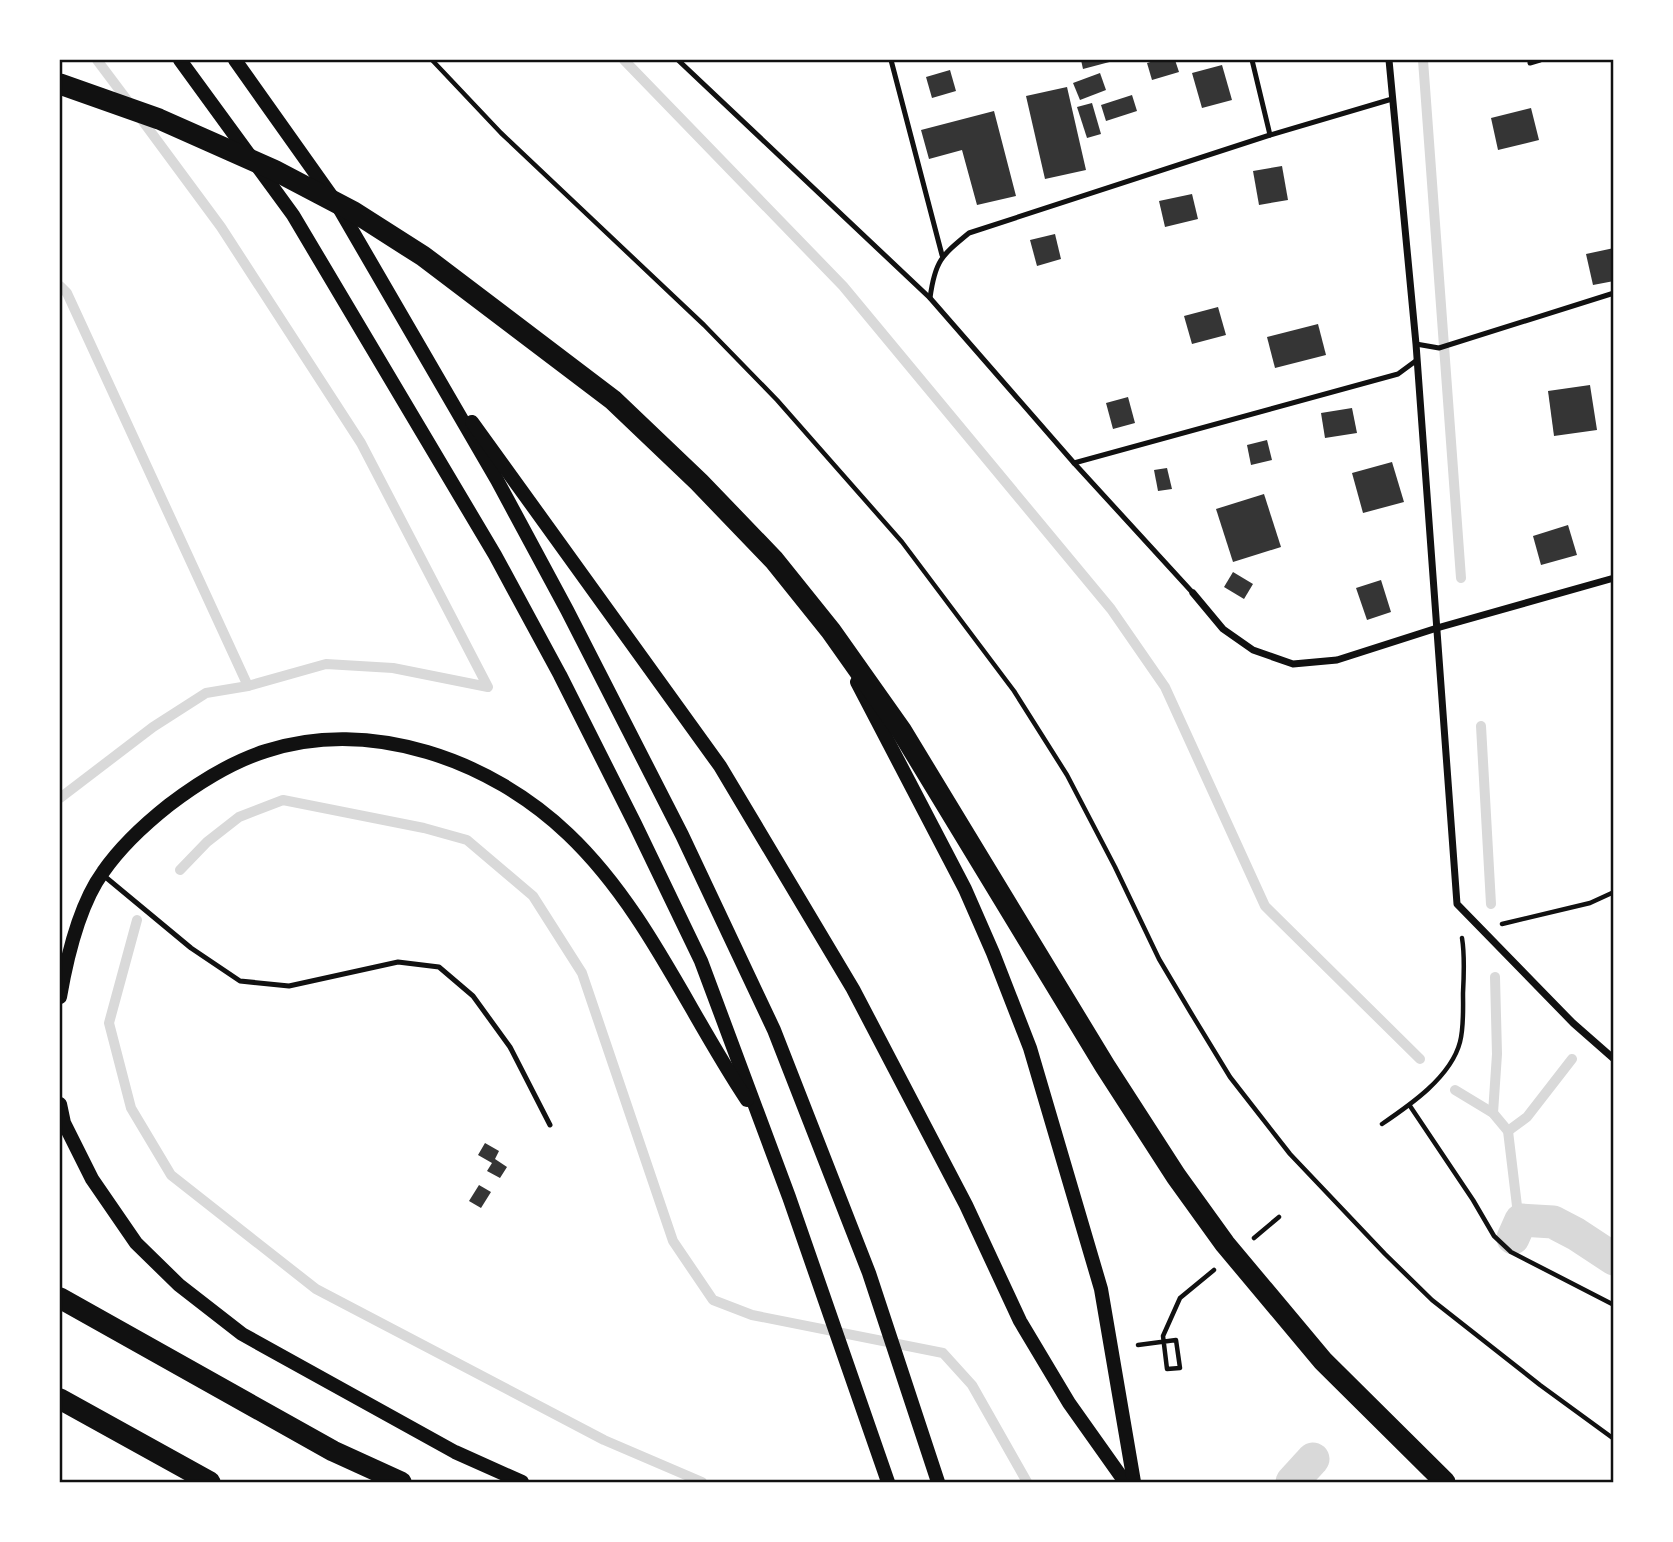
<svg xmlns="http://www.w3.org/2000/svg" width="1673" height="1542" viewBox="0 0 1673 1542" font-family="Arial,sans-serif">
	<style>
		.lines { fill: none; stroke-linecap: round; stroke-linejoin: round }
		.stream { stroke: #d9d9d9; stroke-width: 10 }
		.canal { stroke: #d9d9d9; stroke-width: 33 }
		.building { fill: #353535 }
		.path { stroke: #111; stroke-width: 4.5 }
		.service { stroke: #111; stroke-width: 5 }
		.minor { stroke: #111; stroke-width: 7 }
		.secondary { stroke: #111; stroke-width: 14 }
		.motorway { stroke: #111; stroke-width: 21 }
		.neatline { fill: none; stroke: #111; stroke-width: 2.5 }
	</style>
	<rect width="100%" height="100%" fill="#fff"/>
	<g class="lines">
		<g class="stream">
			<path d="M 97,60 L 130,104"/>
			<path d="M 624,60 L 843,286 L 1111,609 L 1165,687 L 1265,906 L 1420,1059"/>
			<path d="M 1423,60 L 1461,578"/>
			<path d="M 60,286 L 67,293 L 248,686 L 326,664 L 393,668 L 488,687 L 361,443 L 221,227 L 139,116"/>
			<path d="M 1481,726 L 1491,904"/>
			<path d="M 60,798 L 153,727 L 206,693 L 248,686"/>
			<path d="M 180,870 L 207,842 L 239,817 L 283,800 L 424,828 L 467,840 L 533,896 L 582,973 L 673,1241 L 713,1300 L 752,1315 L 943,1353 L 972,1385 L 1027,1482"/>
			<path d="M 137,920 L 109,1023 L 131,1108 L 171,1175 L 316,1289 L 604,1440 L 702,1482"/>
			<path d="M 1455,1090 L 1493,1113 L 1508,1131 L 1517,1206 L 1521,1220"/>
			<path d="M 1493,1113 L 1497,1054 L 1495,977"/>
			<path d="M 1508,1131 L 1527,1117 L 1572,1059"/>
		</g>
		<g class="canal">
			<path d="M 1513,1238 L 1521,1220 L 1553,1222 L 1576,1234 L 1614,1259"/>
			<path d="M 1292,1482 L 1313,1459"/>
		</g>
	</g>
	<g class="building">
		<path d="M 1081,60 L 1117,60 L 1083,69 Z"/>
		<path d="M 1157,60 L 1175,60 L 1179,72 L 1152,80 L 1147,63 Z"/>
		<path d="M 1222,65 L 1232,100 L 1202,108 L 1192,73 Z"/>
		<path d="M 950,70 L 956,91 L 932,98 L 926,77 Z"/>
		<path d="M 1100,73 L 1106,90 L 1080,100 L 1073,83 Z"/>
		<path d="M 1067,87 L 1086,170 L 1045,179 L 1026,96 Z"/>
		<path d="M 1132,95 L 1137,111 L 1106,121 L 1101,105 Z"/>
		<path d="M 1092,103 L 1101,134 L 1087,138 L 1077,107 Z"/>
		<path d="M 1531,108 L 1539,140 L 1498,150 L 1491,118 Z"/>
		<path d="M 994,111 L 1016,196 L 977,205 L 962,150 L 929,159 L 921,130 Z"/>
		<path d="M 1282,166 L 1288,200 L 1259,205 L 1253,171 Z"/>
		<path d="M 1192,194 L 1198,219 L 1165,227 L 1159,201 Z"/>
		<path d="M 1055,234 L 1061,259 L 1037,266 L 1030,240 Z"/>
		<path d="M 1614,248 L 1614,281 L 1593,285 L 1586,254 Z"/>
		<path d="M 1218,307 L 1226,335 L 1192,344 L 1184,316 Z"/>
		<path d="M 1318,324 L 1326,355 L 1275,368 L 1267,337 Z"/>
		<path d="M 1590,385 L 1597,430 L 1554,436 L 1548,391 Z"/>
		<path d="M 1128,397 L 1135,423 L 1113,429 L 1106,403 Z"/>
		<path d="M 1352,408 L 1357,433 L 1325,438 L 1321,413 Z"/>
		<path d="M 1267,440 L 1272,460 L 1251,465 L 1247,445 Z"/>
		<path d="M 1392,462 L 1404,502 L 1363,513 L 1352,473 Z"/>
		<path d="M 1167,468 L 1172,489 L 1158,491 L 1154,470 Z"/>
		<path d="M 1264,494 L 1281,547 L 1233,562 L 1216,509 Z"/>
		<path d="M 1568,525 L 1577,555 L 1541,565 L 1533,536 Z"/>
		<path d="M 1233,572 L 1253,584 L 1244,599 L 1224,587 Z"/>
		<path d="M 1381,580 L 1391,612 L 1367,620 L 1356,588 Z"/>
		<path d="M 485,1143 L 499,1151 L 495,1159 L 507,1167 L 500,1178 L 487,1171 L 492,1163 L 478,1155 Z"/>
		<path d="M 479,1185 L 491,1192 L 481,1208 L 469,1201 Z"/>
	</g>
	<g class="lines">
		<g class="path">
			<path d="M 432,60 L 501,133 L 704,325 L 777,400 L 902,542 L 1014,691 L 1067,775 L 1115,867 L 1159,959 L 1191,1013 L 1230,1077 L 1290,1154 L 1385,1254 L 1432,1300 L 1540,1385 L 1614,1439"/>
			<path d="M 1502,924 L 1590,903 L 1614,892"/>
			<path d="M 1410,1106 L 1473,1200 L 1494,1236 L 1511,1252 L 1614,1305"/>
			<path d="M 1382,1124 C 1410,1105 1451,1077 1460,1042 C 1464,1027 1463,1008 1463,993 C 1464,974 1465,956 1462,938"/>
			<path d="M 1254,1238 L 1279,1217"/>
			<path d="M 1138,1345 L 1176,1340 L 1180,1368 L 1167,1369 L 1163,1336 L 1180,1298 L 1214,1270"/>
		</g>
		<g class="service">
			<path d="M 678,60 L 930,298 L 1074,463 L 1193,593"/>
			<path d="M 891,60 L 942,255"/>
			<path d="M 1252,60 L 1270,135"/>
			<path d="M 1530,63 L 1540,60"/>
			<path d="M 930,298 C 935,261 941,256 969,233 L 1270,135 L 1392,99"/>
			<path d="M 1416,344 L 1439,348 L 1614,293"/>
			<path d="M 1074,463 L 1398,374 L 1417,360"/>
			<path d="M 103,875 L 191,948 L 240,981 L 289,986 L 398,962 L 439,967 L 473,996 L 510,1047 L 550,1125"/>
		</g>
		<g class="minor">
			<path d="M 1389,60 L 1416,344 L 1457,904 L 1573,1023 L 1614,1059"/>
			<path d="M 1193,593 L 1223,629 L 1253,650 L 1293,664 L 1337,660 L 1437,628 L 1614,578"/>
		</g>
		<g class="secondary">
			<path d="M 180,60 L 293,215 L 495,555 L 560,675 L 635,824 L 701,961 L 789,1197 L 888,1482"/>
			<path d="M 235,60 L 335,201 L 497,480 L 567,610 L 682,835 L 774,1030 L 869,1273 L 938,1482"/>
			<path d="M 472,422 L 720,766 L 853,989 L 966,1205 L 1020,1321 L 1069,1403 L 1125,1482"/>
			<path d="M 857,682 L 965,889 L 993,953 L 1030,1048 L 1101,1289 L 1134,1482"/>
			<path d="M 60,997 C 67,957 79,905 103,872 C 121,846 145,824 169,805 C 198,783 231,762 266,751 C 370,717 491,760 568,834 C 646,908 688,1012 747,1100"/>
			<path d="M 60,1104 L 64,1123 L 92,1179 L 136,1243 L 179,1285 L 242,1334 L 455,1452 L 522,1482"/>
		</g>
		<g class="motorway">
			<path d="M 60,84 L 159,119 L 274,170 L 354,212 L 423,256 L 613,400 L 699,482 L 774,560 L 831,631 L 901,730 L 1105,1066 L 1176,1176 L 1225,1244 L 1323,1361 L 1445,1482"/>
			<path d="M 60,1298 L 333,1451 L 401,1482"/>
			<path d="M 60,1399 L 210,1482"/>
		</g>
	</g>
	<rect width="1673" height="1542" fill="none" stroke="#ffffff" stroke-width="122"/>
	<rect x="61" y="61" width="1551" height="1420" class="neatline"/>
</svg>
